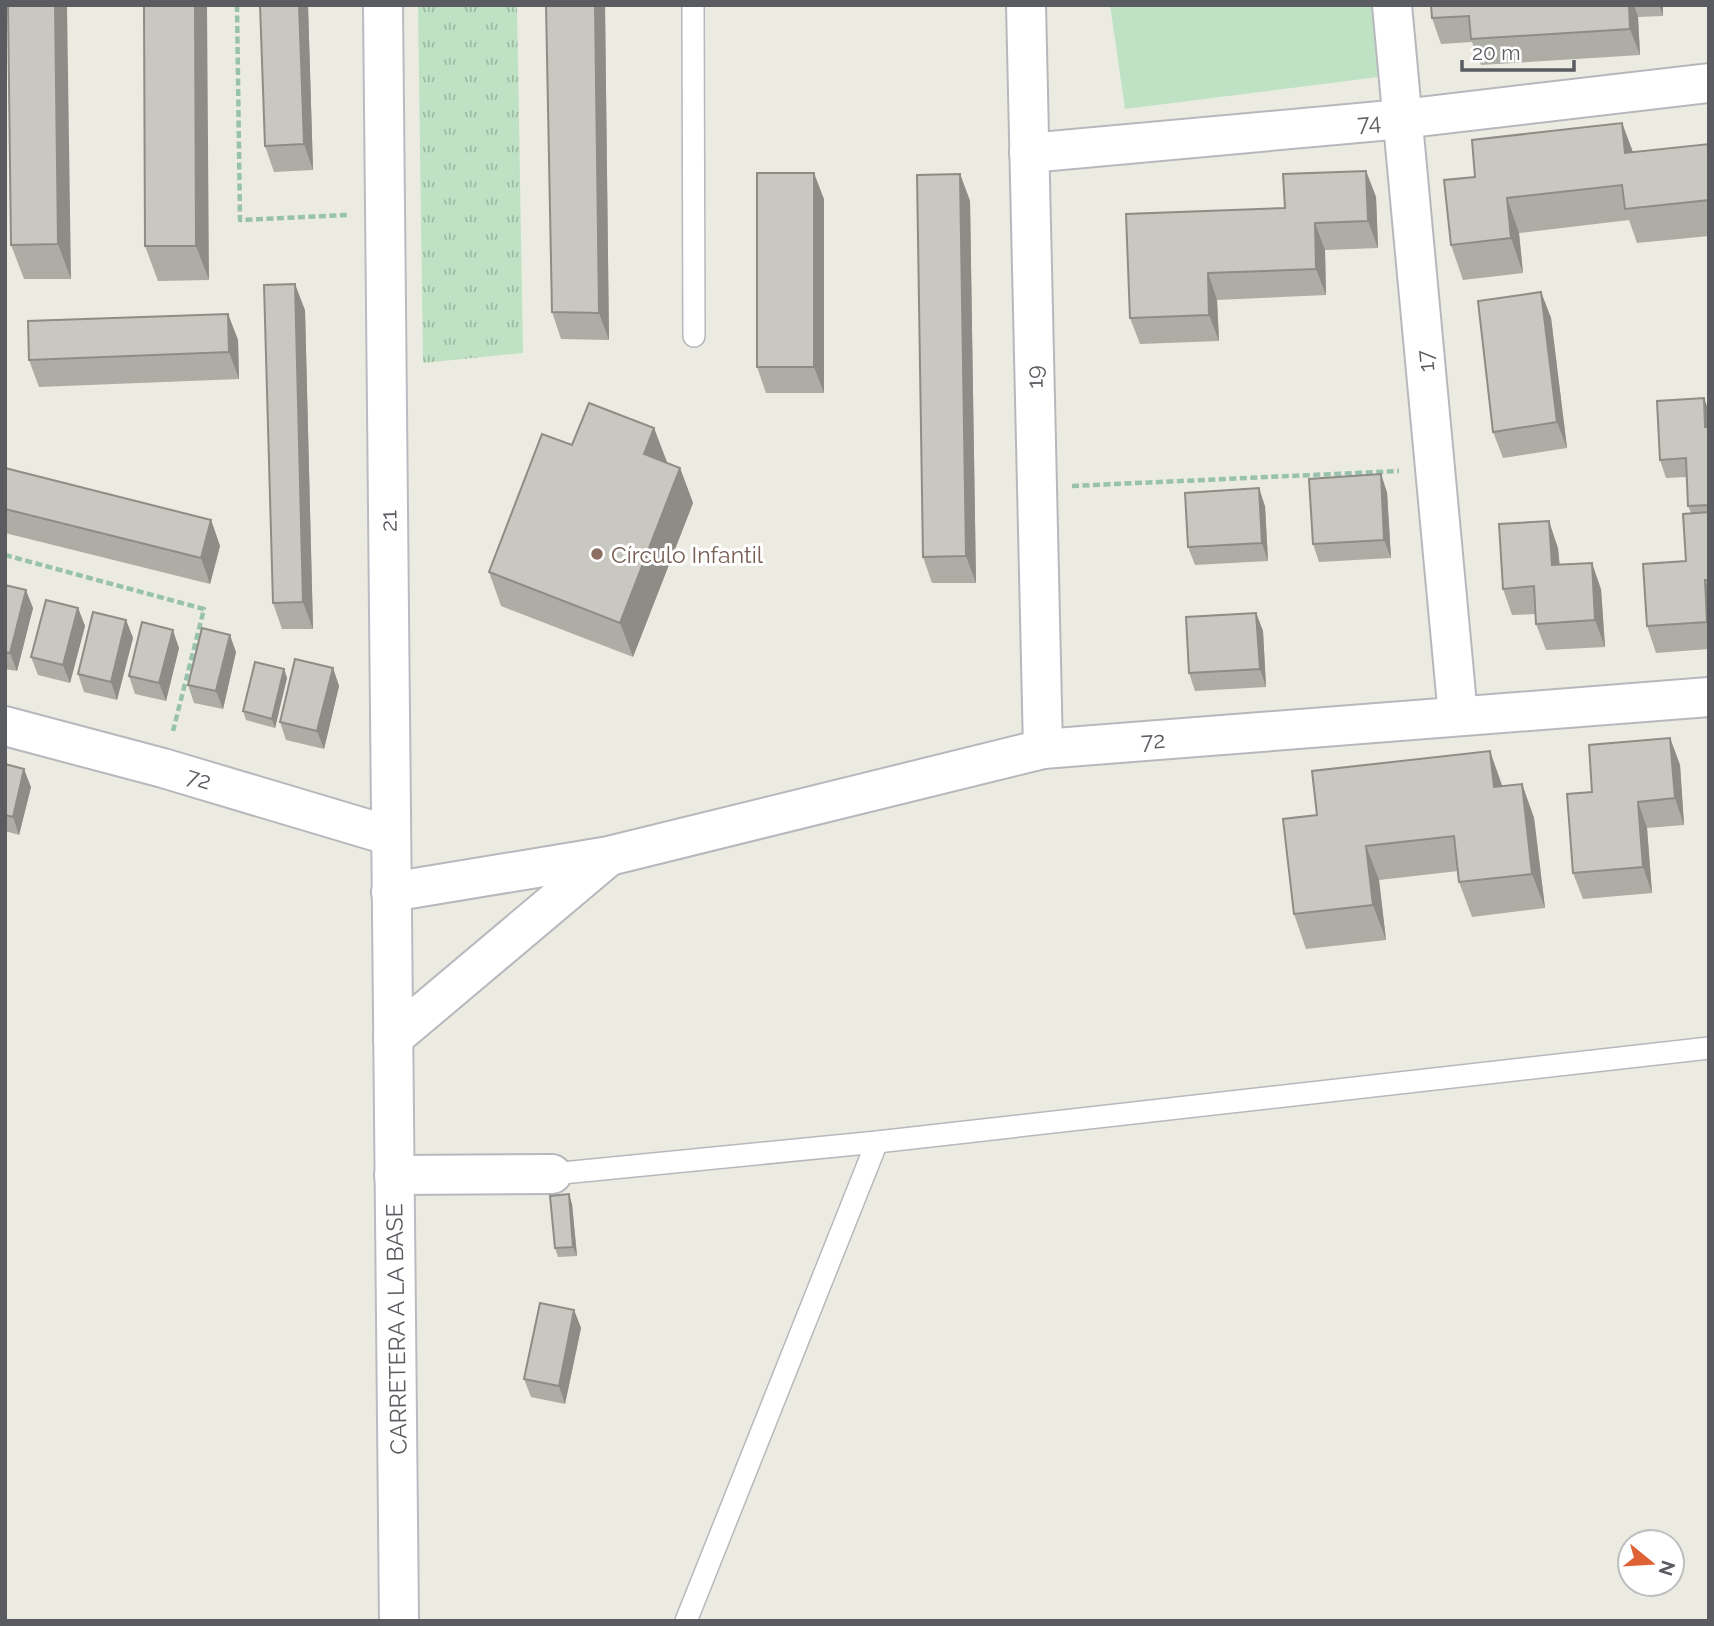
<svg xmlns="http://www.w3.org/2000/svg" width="1714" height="1626" viewBox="0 0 1714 1626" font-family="Raleway,sans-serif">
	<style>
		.grass { fill: url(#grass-tufts) }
		.park { fill: #bfe2c5 }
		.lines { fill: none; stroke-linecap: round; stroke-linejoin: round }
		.lane-casing { stroke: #b7b8bd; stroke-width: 24 }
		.street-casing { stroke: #b7b8bd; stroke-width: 42 }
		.secondary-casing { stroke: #babbc2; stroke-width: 42 }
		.path { stroke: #99c2ac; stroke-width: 4.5; stroke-dasharray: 7 3.5; stroke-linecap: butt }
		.lane { stroke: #fff; stroke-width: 21 }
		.street { stroke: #fff; stroke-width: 38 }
		.secondary { stroke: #fff; stroke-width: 38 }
		.wall { fill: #adaca5 }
		.shaded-wall { fill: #8d8c86 }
		.building { fill: #c9c8c0; stroke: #8d8c86; stroke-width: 2 }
		.education-dot { fill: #8d6e63; stroke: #fff; stroke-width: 2.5 }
		.labels { text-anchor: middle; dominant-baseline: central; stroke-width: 6; stroke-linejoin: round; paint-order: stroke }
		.street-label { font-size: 23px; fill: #5a5c61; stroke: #fff }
		.education-label { font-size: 23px; fill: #785e54; stroke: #fff; text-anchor: start }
	</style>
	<defs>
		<pattern id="grass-tufts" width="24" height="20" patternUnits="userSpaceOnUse" patternTransform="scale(1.75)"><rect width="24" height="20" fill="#bfe2c5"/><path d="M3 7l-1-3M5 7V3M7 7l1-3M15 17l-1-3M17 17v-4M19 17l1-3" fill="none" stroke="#9ebaa3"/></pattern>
	</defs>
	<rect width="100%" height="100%" fill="#ecebe1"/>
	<path class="grass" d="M 418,5 L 517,5 L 523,353 L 423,363 Z"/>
	<path class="park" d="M 1110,5 L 1372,5 L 1378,77 L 1125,109 Z"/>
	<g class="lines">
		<defs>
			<g id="lane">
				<path d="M 693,5 L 694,336"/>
				<path d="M 552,1174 L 877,1142 L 1709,1048"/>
				<path d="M 686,1621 L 877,1142"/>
			</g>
			<g id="street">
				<path d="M 1026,5 L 1043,749"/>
				<path d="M 1392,5 L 1458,716"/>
				<path d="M 1029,153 L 1402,119 L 1709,83"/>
				<path d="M 5,726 L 163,768 L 391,836"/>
				<path d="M 391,892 L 609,856 L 1043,749 L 1709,697"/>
				<path d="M 393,1038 L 608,857"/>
				<path d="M 394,1175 L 552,1174"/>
			</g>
			<path id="secondary" d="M 383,5 L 399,1621"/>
		</defs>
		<use href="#lane" class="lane-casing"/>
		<use href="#street" class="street-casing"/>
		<use href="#secondary" class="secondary-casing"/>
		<g class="path">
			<path d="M 237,5 L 240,220 L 347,215"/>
			<path d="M 1072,486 L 1399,471"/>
			<path d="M 5,555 L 204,609 L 173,731"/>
		</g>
		<use href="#lane" class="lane"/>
		<use href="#street" class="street"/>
		<use href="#secondary" class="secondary"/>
	</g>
	<g class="wall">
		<path d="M 8,5 L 71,279 L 24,279 L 11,245 Z"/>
		<path d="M 144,5 L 209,280 L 158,281 L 145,246 Z"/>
		<path d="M 260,5 L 308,5 L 313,170 L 274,172 L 265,146 Z"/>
		<path d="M 546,5 L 605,5 L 609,340 L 561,339 L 552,312 Z"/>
		<path d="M 1431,5 L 1663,5 L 1663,16 L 1638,17 L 1640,55 L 1481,65 L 1472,42 L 1441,44 L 1432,18 Z"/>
		<path d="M 1622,123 L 1633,152 L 1709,144 L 1709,236 L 1637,243 L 1629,220 L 1519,233 L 1523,273 L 1463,280 L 1451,245 L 1475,177 Z"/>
		<path d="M 1366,171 L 1376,197 L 1378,248 L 1325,250 L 1326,295 L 1217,300 L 1219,341 L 1140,344 L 1130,318 L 1285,208 Z"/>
		<path d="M 960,174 L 970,201 L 976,583 L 932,583 L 923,557 Z"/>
		<path d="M 824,199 L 824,393 L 766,393 L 757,367 Z"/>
		<path d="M 1541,292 L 1551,318 L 1567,448 L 1503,458 L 1493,432 Z"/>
		<path d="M 305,310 L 313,629 L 282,629 L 273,603 Z"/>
		<path d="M 228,314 L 238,340 L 239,379 L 39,387 L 29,360 Z"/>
		<path d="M 1704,398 L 1709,412 L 1709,649 L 1656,653 L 1647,626 L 1686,561 L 1691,513 L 1688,506 L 1687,477 L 1666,478 L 1660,460 Z"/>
		<path d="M 654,428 L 666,463 L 680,468 L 693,503 L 633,657 L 501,606 L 489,572 L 572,445 Z"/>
		<path d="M 5,468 L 211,520 L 220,546 L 210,584 L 5,533 Z"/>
		<path d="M 1387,492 L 1391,558 L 1319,562 L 1313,544 Z"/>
		<path d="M 1265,506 L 1268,561 L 1195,565 L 1188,547 Z"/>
		<path d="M 1558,548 L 1560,565 L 1601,589 L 1605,647 L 1546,650 L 1536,624 L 1536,614 L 1512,615 L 1503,589 Z"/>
		<path d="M 5,585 L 33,608 L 17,671 L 5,669 Z"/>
		<path d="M 78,608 L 85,626 L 70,683 L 38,675 L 31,657 Z"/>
		<path d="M 1256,613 L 1263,631 L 1266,687 L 1195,691 L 1189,673 Z"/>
		<path d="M 126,620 L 133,638 L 117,700 L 84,692 L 78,674 Z"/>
		<path d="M 179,648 L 166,701 L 135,694 L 129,676 Z"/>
		<path d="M 236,652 L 223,709 L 194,703 L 188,685 Z"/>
		<path d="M 333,668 L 339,686 L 324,749 L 286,740 L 280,722 Z"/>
		<path d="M 284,669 L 287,678 L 275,728 L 246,720 L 243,711 Z"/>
		<path d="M 1670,738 L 1680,765 L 1684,825 L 1647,828 L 1652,893 L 1583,899 L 1573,873 L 1592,792 Z"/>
		<path d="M 5,764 L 31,787 L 19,835 L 5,831 Z"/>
		<path d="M 1522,784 L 1534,818 L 1545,908 L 1472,917 L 1459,882 L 1458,871 L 1379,880 L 1386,940 L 1306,949 L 1294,914 L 1317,815 Z"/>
		<path d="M 572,1204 L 577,1256 L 558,1257 L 555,1248 Z"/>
		<path d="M 574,1310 L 581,1328 L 565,1404 L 531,1397 L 524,1379 Z"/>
	</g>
	<g class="shaded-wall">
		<path d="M 55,5 L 67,5 L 71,279 L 58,244 Z"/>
		<path d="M 195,5 L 207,5 L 209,280 L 196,246 Z"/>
		<path d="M 299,5 L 308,5 L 313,170 L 304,144 Z"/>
		<path d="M 595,5 L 605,5 L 609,340 L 599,313 Z"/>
		<path d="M 1629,5 L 1634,5 L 1638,17 L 1640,55 L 1630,29 Z"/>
		<path d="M 1659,5 L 1663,5 L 1663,16 Z"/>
		<path d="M 1622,123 L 1635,158 L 1625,153 Z"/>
		<path d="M 1366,171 L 1376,197 L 1378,248 L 1368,221 Z"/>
		<path d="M 814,173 L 824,199 L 824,393 L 814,367 Z"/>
		<path d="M 960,174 L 970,201 L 976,583 L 966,556 Z"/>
		<path d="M 1507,198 L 1519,233 L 1523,273 L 1511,238 Z"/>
		<path d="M 1315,223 L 1325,250 L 1326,295 L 1316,269 Z"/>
		<path d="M 1208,273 L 1217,300 L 1219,341 L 1209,315 Z"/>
		<path d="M 295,284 L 305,310 L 313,629 L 303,602 Z"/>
		<path d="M 1541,292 L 1551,318 L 1567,448 L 1557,422 Z"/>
		<path d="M 228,314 L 238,340 L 239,379 L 229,352 Z"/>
		<path d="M 1704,398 L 1709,412 L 1709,436 L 1705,427 Z"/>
		<path d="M 654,428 L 667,462 L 657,489 L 644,454 Z"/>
		<path d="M 680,468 L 693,503 L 633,657 L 620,623 Z"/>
		<path d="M 1381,474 L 1387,492 L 1391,558 L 1384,540 Z"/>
		<path d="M 1259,488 L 1265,506 L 1268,561 L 1262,543 Z"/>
		<path d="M 211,520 L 220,546 L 210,584 L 201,558 Z"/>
		<path d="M 1549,521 L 1558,548 L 1561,591 L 1552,565 Z"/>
		<path d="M 1592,563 L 1601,589 L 1605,647 L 1595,620 Z"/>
		<path d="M 1705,580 L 1709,591 L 1709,627 L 1707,622 Z"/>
		<path d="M 26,590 L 33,608 L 17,671 L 10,653 Z"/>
		<path d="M 78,608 L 85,626 L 70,683 L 63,665 Z"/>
		<path d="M 1256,613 L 1263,631 L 1266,687 L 1260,669 Z"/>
		<path d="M 126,620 L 133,638 L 117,700 L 111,682 Z"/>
		<path d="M 173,630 L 179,648 L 166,701 L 159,683 Z"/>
		<path d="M 230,635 L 236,652 L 223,709 L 216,691 Z"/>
		<path d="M 333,668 L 339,686 L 324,749 L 317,731 Z"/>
		<path d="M 284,669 L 287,678 L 275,728 L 272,719 Z"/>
		<path d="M 1670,738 L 1680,765 L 1684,825 L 1675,798 Z"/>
		<path d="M 1490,751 L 1502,785 L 1506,822 L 1494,787 Z"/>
		<path d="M 24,769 L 31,787 L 19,835 L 13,817 Z"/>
		<path d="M 1522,784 L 1534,818 L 1545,908 L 1532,874 Z"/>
		<path d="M 1638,802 L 1647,828 L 1652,893 L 1643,867 Z"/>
		<path d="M 1366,846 L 1379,880 L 1386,940 L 1373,905 Z"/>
		<path d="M 569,1194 L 572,1204 L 577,1256 L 573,1247 Z"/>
		<path d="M 574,1310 L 581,1328 L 565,1404 L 559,1386 Z"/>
	</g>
	<g class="building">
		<path d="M 8,5 L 55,5 L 58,244 L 11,245 Z"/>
		<path d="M 144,5 L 195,5 L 196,246 L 145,246 Z"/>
		<path d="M 260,5 L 299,5 L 304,144 L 265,146 Z"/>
		<path d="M 546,5 L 595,5 L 599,313 L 552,312 Z"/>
		<path d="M 1431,5 L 1629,5 L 1630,29 L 1471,39 L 1469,16 L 1432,18 Z"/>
		<path d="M 1622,123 L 1625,153 L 1709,144 L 1709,200 L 1625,209 L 1622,185 L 1507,198 L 1511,238 L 1451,245 L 1444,180 L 1475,177 L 1472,140 Z"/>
		<path d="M 1366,171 L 1368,221 L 1315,223 L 1316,269 L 1208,273 L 1209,315 L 1130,318 L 1126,214 L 1285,208 L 1283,174 Z"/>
		<rect x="757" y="173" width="57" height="194"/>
		<path d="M 960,174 L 966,556 L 923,557 L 917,175 Z"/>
		<path d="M 295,284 L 303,602 L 273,603 L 264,285 Z"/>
		<path d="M 1541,292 L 1557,422 L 1493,432 L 1478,301 Z"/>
		<path d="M 228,314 L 229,352 L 29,360 L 28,321 Z"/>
		<path d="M 1704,398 L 1705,427 L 1709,427 L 1709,505 L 1688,506 L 1686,458 L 1660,460 L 1657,401 Z"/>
		<path d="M 589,403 L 654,428 L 644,454 L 680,468 L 620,623 L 489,572 L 542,434 L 572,445 Z"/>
		<path d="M 5,468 L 211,520 L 201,558 L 5,509 Z"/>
		<path d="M 1381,474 L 1384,540 L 1313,544 L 1309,479 Z"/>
		<path d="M 1259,488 L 1262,543 L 1188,547 L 1185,493 Z"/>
		<path d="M 1709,512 L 1709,580 L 1705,580 L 1707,622 L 1647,626 L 1643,564 L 1686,561 L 1683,514 Z"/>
		<path d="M 1549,521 L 1552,565 L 1592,563 L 1595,620 L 1536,624 L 1534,586 L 1503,589 L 1499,524 Z"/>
		<path d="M 5,585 L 26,590 L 10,653 L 5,652 Z"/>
		<path d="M 46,600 L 78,608 L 63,665 L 31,657 Z"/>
		<path d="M 93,612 L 126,620 L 111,682 L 78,674 Z"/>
		<path d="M 1256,613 L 1260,669 L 1189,673 L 1186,617 Z"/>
		<path d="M 142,622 L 173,630 L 159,683 L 129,676 Z"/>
		<path d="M 202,628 L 230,635 L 216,691 L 188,685 Z"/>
		<path d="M 295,659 L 333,668 L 317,731 L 280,722 Z"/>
		<path d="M 255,662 L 284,669 L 272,719 L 243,711 Z"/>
		<path d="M 1670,738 L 1675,798 L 1638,802 L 1643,867 L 1573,873 L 1567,794 L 1592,792 L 1589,745 Z"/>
		<path d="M 1490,751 L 1494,787 L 1522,784 L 1532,874 L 1459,882 L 1454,836 L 1366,846 L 1373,905 L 1294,914 L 1283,819 L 1317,815 L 1312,771 Z"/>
		<path d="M 5,764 L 24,769 L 13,817 L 5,815 Z"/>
		<path d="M 569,1194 L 573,1247 L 555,1248 L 550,1196 Z"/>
		<path d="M 540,1303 L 574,1310 L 559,1386 L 524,1379 Z"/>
	</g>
	<circle class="education-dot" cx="597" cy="554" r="7"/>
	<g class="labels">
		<g class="street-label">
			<text transform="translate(1369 122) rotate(-5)">74</text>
			<text transform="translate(1425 361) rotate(-95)">17</text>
			<text transform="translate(1034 377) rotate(-91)">19</text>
			<text transform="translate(388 521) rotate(-91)">21</text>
			<text transform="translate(1153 740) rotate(-4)">72</text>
			<text transform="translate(199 778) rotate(17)">72</text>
			<text transform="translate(396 1329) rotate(-91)">CARRETERA A LA BASE</text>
		</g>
		<g class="education-label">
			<text x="611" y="554">Círculo Infantil</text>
		</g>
	</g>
	<rect width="1714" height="1626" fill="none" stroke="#5a5c61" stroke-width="14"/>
	<g transform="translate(1651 1563) rotate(108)"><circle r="33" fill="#ffffff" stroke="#bdbec0" stroke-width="2"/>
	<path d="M0-5L12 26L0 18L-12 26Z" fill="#de6235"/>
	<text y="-10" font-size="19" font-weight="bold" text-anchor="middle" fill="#5a5c61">N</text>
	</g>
	<path d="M1462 60v10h112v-10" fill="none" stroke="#5a5c61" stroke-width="3.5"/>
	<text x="1472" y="60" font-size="21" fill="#5a5c61" stroke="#ffffff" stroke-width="5" paint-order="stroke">20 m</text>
</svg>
